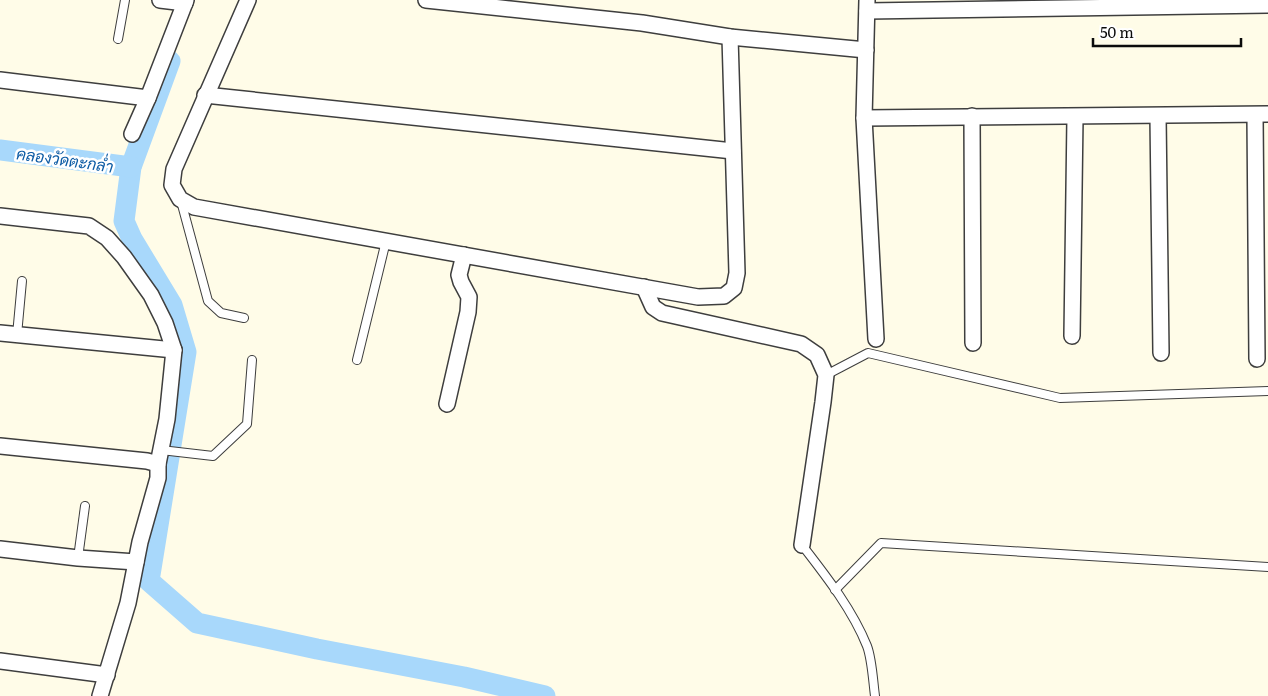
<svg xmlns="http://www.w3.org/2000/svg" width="1268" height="696" viewBox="0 0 1268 696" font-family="Literata,Sarabun,serif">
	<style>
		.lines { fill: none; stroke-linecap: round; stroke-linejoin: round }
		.canal { stroke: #a8d8fb; stroke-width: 21 }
		.lane-casing { stroke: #3e3e3e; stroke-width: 10 }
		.street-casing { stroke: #3e3e3e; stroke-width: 18 }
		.lane { stroke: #fff; stroke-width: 8 }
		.street { stroke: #fff; stroke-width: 15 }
		.labels { text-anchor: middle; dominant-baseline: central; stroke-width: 5; stroke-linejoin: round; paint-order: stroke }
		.water-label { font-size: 16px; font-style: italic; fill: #0c5ba4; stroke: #fff }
	</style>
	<rect width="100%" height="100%" fill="#fffce8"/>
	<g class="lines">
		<g class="canal">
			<path d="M 170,61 L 131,167 L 124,221 L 132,239 L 172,305 L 186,352 L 149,581 L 197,623 L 317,649 L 464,677 L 545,696"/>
			<path d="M 0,150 L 131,167"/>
		</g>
		<defs>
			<g id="lane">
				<path d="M 118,39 L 125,0"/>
				<path d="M 181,201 L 208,301 L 221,313 L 244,318"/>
				<path d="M 17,335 L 22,281"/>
				<path d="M 357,360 L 386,241"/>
				<path d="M 826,375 L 868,353 L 1060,398 L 1268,391"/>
				<path d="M 161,450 L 213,456 L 247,424 L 252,360"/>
				<path d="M 802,545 C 826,576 852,609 867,646 C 872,659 873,681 875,696"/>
				<path d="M 78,558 L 85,506"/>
				<path d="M 835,590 L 881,543 L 1268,567"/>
			</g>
			<g id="street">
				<path d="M 160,0 L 185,3"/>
				<path d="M 248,0 L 174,169 L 172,185 L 180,199 L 194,207 L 698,297 L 724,296 L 734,288 L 737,273 L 730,37"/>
				<path d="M 426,0 L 642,23 L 730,37 L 866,50"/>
				<path d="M 867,0 L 864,118 L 876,339"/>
				<path d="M 867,11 L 1268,5"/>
				<path d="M 0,80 L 148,98"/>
				<path d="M 205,95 L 733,151"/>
				<path d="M 1255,115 L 1257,359"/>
				<path d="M 972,116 L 973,343"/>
				<path d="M 1158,116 L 1161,353"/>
				<path d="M 864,118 L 1268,114"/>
				<path d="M 132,134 L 148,98 L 186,0"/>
				<path d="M 0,216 L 89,226 L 107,238 L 124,257 L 151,295 L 165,323 L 174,350 L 167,419 L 158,464 L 158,478 L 140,542 L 128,603 L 100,696"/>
				<path d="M 644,287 L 653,307 L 662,313 L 801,344 L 817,355 L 826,375 L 823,402 L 802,545"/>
				<path d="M 0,333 L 174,350"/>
				<path d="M 1072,336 L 1075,117"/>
				<path d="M 447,404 L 468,312 L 469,297 L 461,282 L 459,275 L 464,255"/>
				<path d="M 0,446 L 147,461 L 158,464"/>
				<path d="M 0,549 L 78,558 L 136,562"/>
				<path d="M 0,661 L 107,675"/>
			</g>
		</defs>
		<use href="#lane" class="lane-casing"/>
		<use href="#street" class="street-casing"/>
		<use href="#lane" class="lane"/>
		<use href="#street" class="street"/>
	</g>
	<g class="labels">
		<g class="water-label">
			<text transform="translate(65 159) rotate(8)">คลองวัดตะกล่ำ</text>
		</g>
	</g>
	<path d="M1093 38v8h148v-8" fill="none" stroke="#0b0b0b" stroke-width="2.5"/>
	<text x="1100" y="38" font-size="15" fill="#0b0b0b" stroke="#ffffff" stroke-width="4" paint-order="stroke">50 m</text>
</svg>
